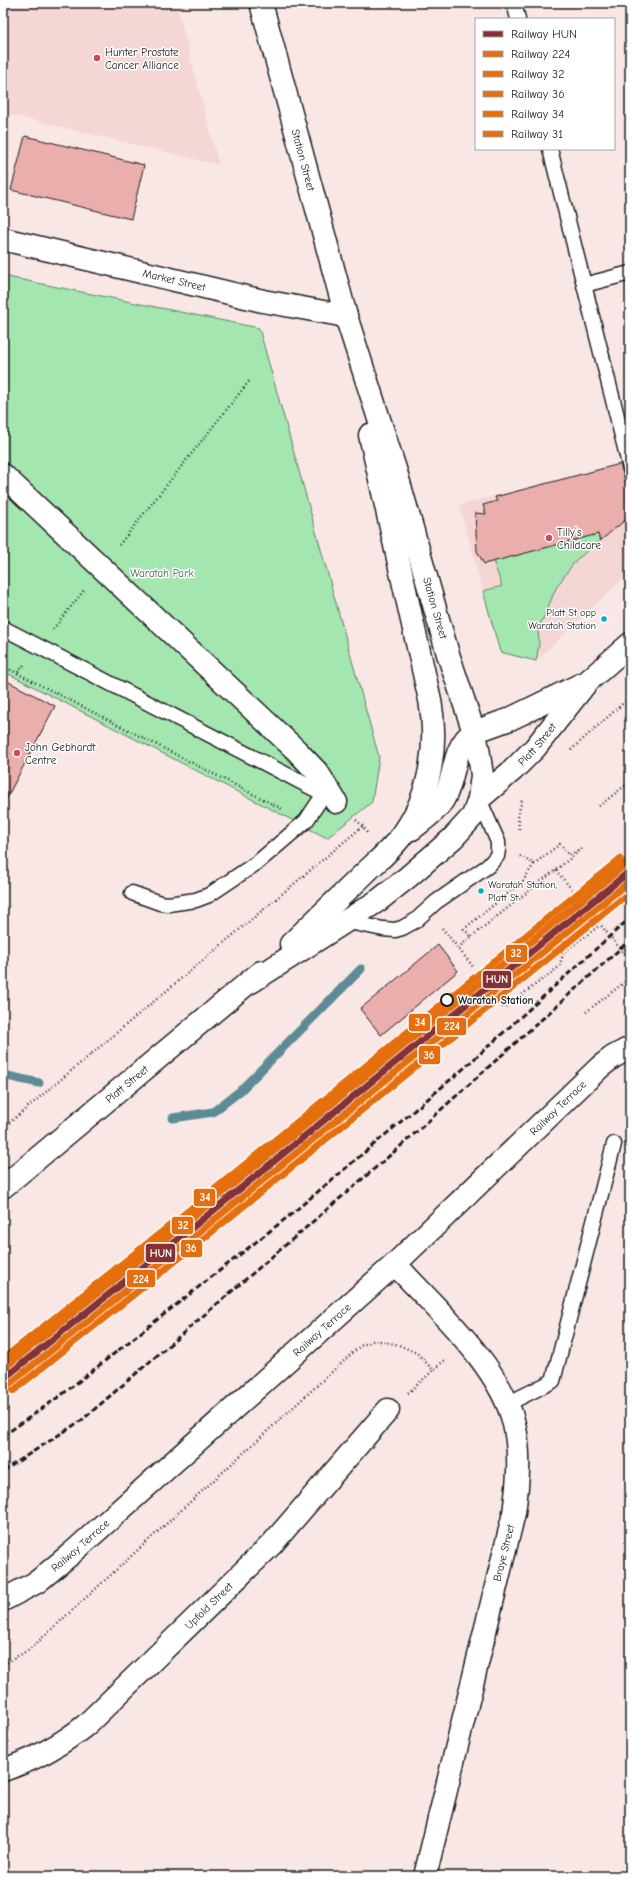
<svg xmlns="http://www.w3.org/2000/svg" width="633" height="1879" viewBox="0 0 633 1879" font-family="'Comic Neue',sans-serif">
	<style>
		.built { fill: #f4d6d5 }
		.green { fill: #a3e6b0; stroke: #608166 }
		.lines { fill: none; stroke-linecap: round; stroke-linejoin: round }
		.stream { stroke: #5c8b95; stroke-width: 9 }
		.building { fill: #eaafac; stroke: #1c1c1c }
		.lane-casing { stroke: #1c1c1c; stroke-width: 17 }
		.street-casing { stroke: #1c1c1c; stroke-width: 25 }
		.secondary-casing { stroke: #1c1c1c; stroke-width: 25 }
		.primary-casing { stroke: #1c1c1c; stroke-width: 25 }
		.path { stroke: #1c1c1c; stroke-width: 2.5; stroke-dasharray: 1 3; stroke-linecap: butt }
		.lane { stroke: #fff; stroke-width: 14 }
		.street { stroke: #fff; stroke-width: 22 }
		.secondary { stroke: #fff; stroke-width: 22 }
		.primary { stroke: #fff; stroke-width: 22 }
		.rail { stroke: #1c1c1c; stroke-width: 3; stroke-dasharray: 6 3; stroke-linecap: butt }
		.path-bridge { stroke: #1c1c1c; stroke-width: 2.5; stroke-dasharray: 1 3; stroke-linecap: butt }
		.rail-1-casing { stroke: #fff; stroke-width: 10 }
		.rail-2-casing { stroke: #fff; stroke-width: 10 }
		.rail-3-casing { stroke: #fff; stroke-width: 10 }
		.rail-4-casing { stroke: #fff; stroke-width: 10 }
		.rail-5-casing { stroke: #fff; stroke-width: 10 }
		.rail-6-casing { stroke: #fff; stroke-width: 10 }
		.rail-1 { stroke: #833134; stroke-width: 7 }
		.rail-2 { stroke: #e56e0f; stroke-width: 7 }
		.rail-3 { stroke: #e56e0f; stroke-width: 7 }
		.rail-4 { stroke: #e56e0f; stroke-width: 7 }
		.rail-5 { stroke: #e56e0f; stroke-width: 7 }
		.rail-6 { stroke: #e56e0f; stroke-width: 7 }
		.poi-dot { fill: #d1495b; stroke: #fff; stroke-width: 1.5 }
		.bus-dot { fill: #00a9ce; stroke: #fff; stroke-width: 1.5 }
		.stop-dot { fill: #fff; stroke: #1c1c1c; stroke-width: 2 }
		.labels { text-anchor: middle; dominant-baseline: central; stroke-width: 3; stroke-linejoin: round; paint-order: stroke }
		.bus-label { font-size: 10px; fill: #1c1c1c; stroke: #fff; text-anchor: end }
		.poi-label { font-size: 11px; fill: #1c1c1c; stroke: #fff; text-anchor: start }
		.street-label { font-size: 11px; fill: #1c1c1c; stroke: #fff }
		.park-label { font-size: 11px; fill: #4b6350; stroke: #fff }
		.stop-label { font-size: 11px; font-weight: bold; fill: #1c1c1c; stroke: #fff; text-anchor: start }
		.line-badge { stroke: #fff; stroke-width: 1.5 }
		.badge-label { font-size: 11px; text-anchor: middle; font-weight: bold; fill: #fff }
	</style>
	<rect width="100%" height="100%" fill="#f9e7e6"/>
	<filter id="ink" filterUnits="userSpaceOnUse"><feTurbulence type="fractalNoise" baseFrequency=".025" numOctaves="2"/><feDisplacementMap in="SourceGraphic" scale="8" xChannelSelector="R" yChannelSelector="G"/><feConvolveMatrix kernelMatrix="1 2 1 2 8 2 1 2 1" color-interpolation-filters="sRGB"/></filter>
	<g filter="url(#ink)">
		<g class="built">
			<path d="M 3,3 L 176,3 L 219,165 L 3,113 Z"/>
			<path d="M 621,464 L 630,497 L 630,572 L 536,661 L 500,652 L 459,505 Z"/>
		</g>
		<g class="green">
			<path d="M 3,276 L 259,328 L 379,757 L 372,802 L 327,838 L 3,671 Z"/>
			<path d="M 595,521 L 600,541 L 576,560 L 557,586 L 538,630 L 539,644 L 536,661 L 500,652 L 483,591 L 502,586 L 493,561 Z"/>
		</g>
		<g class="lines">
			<g class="stream">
				<path d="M 3,1075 L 39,1083"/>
				<path d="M 173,1118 L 213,1112 L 240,1091 L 361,969"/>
			</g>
		</g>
		<g class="building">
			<path d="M 25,136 L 144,165 L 131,219 L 11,190 Z"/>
			<path d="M 620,464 L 630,497 L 630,516 L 600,541 L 598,534 L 484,564 L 477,551 L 475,513 L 486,514 L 483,505 L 497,501 L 495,497 Z"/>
			<path d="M 3,679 L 55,706 L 3,805 Z"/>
			<path d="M 438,945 L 458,971 L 381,1035 L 360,1009 Z"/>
		</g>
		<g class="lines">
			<defs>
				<g id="lane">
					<path d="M 514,3 L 518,19"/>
					<path d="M 550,149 L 630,468"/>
					<path d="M 584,285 L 630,273"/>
					<path d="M 3,628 L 324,794 L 306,821 L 258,862 L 209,895 L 196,900 L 168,904 L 160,903 L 132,893"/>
					<path d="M 344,921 L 383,929 L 395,930 L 402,928 L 415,921 L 436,902 L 488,866 L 497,856 L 498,850 L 498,842 L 479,799"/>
					<path d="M 507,1404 L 553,1381 L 614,1144"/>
				</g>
				<g id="street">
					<path id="s1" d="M 3,239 L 263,301 L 346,316"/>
					<path d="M 3,475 L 296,750 L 318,773 L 336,802"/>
					<path d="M 474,732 L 510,719 L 582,684"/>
					<path id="s2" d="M 479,799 L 513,770 L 535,748 L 587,682 L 630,644"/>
					<path id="s3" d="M 3,1770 C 34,1760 61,1745 86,1725 L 272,1544 L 388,1410"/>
				</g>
				<path id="secondary" d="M 395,1264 C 434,1307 501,1366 514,1424 C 521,1454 518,1483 514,1513 L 425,1876"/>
				<g id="primary">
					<path d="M 412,829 C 423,820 437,811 444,798 C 456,777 452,746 474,732"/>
					<path d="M 291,944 C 316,920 342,895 368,870 C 381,858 395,846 405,831 C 431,794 438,743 430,700 L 370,435"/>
					<path d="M 251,982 L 379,900 L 408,877 L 453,838 L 473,816 L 479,799 L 482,775 L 478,748 L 474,732 L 448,654 L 396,472 L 346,316 L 261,3"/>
					<path id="s4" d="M 3,1187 L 261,972"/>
					<path id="s5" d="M 3,1600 L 37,1582 L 72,1553 L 395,1264 L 600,1067 L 613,1057 L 630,1048"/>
				</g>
			</defs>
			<use href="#lane" class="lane-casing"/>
			<use href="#street" class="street-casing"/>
			<use href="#secondary" class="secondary-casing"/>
			<use href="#primary" class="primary-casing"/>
			<g class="path">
				<path d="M 119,545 L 250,380"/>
				<path d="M 53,629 L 85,589"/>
				<path d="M 3,666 L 284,810"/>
				<path d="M 18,672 L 24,665"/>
				<path d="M 571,750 L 630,697"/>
				<path d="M 599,806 L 630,782"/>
				<path d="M 356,820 L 363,826 L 368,835"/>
				<path d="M 519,829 L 518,815 L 522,800"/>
				<path d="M 520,856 L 534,864 L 560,844 L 569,855 L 581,849"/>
				<path d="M 534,864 L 523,881 L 464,929 L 471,937 L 582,849"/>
				<path d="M 442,928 L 474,968"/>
				<path d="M 458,948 L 471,937"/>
				<path d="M 523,982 L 600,925"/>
				<path d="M 493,994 L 504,1008 L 559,967 L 564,952"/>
				<path d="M 586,1012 L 630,978"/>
				<path d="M 3,1128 L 363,826"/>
				<path d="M 408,1393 L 446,1359"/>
				<path d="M 3,1664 L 29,1650 L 360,1346 L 375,1340 L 399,1345 L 417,1353 L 434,1371"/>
			</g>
			<use href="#lane" class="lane"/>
			<use href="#street" class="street"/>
			<use href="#secondary" class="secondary"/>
			<use href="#primary" class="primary"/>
			<g class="rail">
				<path d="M 3,1436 L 64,1393 L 289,1216 L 462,1070 L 630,918"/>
				<path d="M 3,1471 L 82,1420 L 395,1151 L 630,940"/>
			</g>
			<path class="path-bridge" d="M 556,870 L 630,961"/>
			<defs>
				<path id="rail-1" d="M 3,1379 L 198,1223 L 630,871"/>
				<path id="rail-2" d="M 8,1385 L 203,1229 L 630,881"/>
				<path id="rail-3" d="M 3,1369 L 193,1217 L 625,865"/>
				<path id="rail-4" d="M 13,1391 L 208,1235 L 630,892"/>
				<path id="rail-5" d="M 3,1359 L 188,1211 L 620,859"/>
				<path id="rail-6" d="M 8,1362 L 531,941 L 630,859"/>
			</defs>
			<use href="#rail-1" class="rail-1-casing"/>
			<use href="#rail-2" class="rail-2-casing"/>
			<use href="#rail-3" class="rail-3-casing"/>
			<use href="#rail-4" class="rail-4-casing"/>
			<use href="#rail-5" class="rail-5-casing"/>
			<use href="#rail-6" class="rail-6-casing"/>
			<use href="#rail-1" class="rail-1"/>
			<use href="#rail-2" class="rail-2"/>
			<use href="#rail-3" class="rail-3"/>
			<use href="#rail-4" class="rail-4"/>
			<use href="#rail-5" class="rail-5"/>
			<use href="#rail-6" class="rail-6"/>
		</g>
	</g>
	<g class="poi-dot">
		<circle cx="97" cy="58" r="4"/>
		<circle cx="549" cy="538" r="4"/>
		<circle cx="17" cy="753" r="4"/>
	</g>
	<g class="bus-dot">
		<circle cx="604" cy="619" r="3.5"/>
		<circle cx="481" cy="891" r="3.5"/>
	</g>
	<circle class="stop-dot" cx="447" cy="1000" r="6"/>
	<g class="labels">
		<g class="bus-label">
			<text x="596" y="613">Platt St opp<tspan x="596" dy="13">Waratah Station</tspan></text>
			<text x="488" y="885" text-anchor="start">Waratah Station,<tspan x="488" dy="13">Platt St</tspan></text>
		</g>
		<g class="poi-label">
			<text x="105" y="52">Hunter Prostate<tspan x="105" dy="13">Cancer Alliance</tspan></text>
			<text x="557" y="532">Tilly’s<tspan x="557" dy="13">Childcare</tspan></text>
			<text x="25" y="747">John Gebhardt<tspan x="25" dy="13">Centre</tspan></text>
		</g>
		<g class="street-label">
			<text transform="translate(303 160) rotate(75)">Station Street</text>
			<text stroke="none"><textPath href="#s1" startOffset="176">Market Street</textPath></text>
			<text transform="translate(435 608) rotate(74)">Station Street</text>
			<text stroke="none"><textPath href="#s2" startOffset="80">Platt Street</textPath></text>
			<text stroke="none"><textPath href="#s4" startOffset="161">Platt Street</textPath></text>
			<text stroke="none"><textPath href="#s5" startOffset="743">Railway Terrace</textPath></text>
			<text stroke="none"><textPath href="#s5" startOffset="419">Railway Terrace</textPath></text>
			<text stroke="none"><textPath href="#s5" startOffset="95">Railway Terrace</textPath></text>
			<text transform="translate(504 1553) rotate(-76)">Braye Street</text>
			<text stroke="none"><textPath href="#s3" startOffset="266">Upfold Street</textPath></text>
		</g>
		<g class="park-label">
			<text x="162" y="573">Waratah Park</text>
		</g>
		<g class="stop-label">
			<text x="458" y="1000">Waratah Station</text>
		</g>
	</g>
	<g class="line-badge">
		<rect x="505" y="944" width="23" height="19" rx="4" fill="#e56e0f"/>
		<rect x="482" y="970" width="30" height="19" rx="4" fill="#833134"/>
		<rect x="408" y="1013" width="23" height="19" rx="4" fill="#e56e0f"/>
		<rect x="436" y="1017" width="31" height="19" rx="4" fill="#e56e0f"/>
		<rect x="418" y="1045" width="23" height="20" rx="4" fill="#e56e0f"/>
		<rect x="193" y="1188" width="23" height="19" rx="4" fill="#e56e0f"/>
		<rect x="171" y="1216" width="23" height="19" rx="4" fill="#e56e0f"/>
		<rect x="180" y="1239" width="23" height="19" rx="4" fill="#e56e0f"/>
		<rect x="145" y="1243" width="31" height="20" rx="4" fill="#833134"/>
		<rect x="126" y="1269" width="30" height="19" rx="4" fill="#e56e0f"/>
	</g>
	<g class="badge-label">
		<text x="516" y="957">32</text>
		<text x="497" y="983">HUN</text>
		<text x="420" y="1026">34</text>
		<text x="452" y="1030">224</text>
		<text x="429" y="1059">36</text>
		<text x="205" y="1201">34</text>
		<text x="183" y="1229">32</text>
		<text x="191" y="1252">36</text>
		<text x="161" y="1257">HUN</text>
		<text x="141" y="1283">224</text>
	</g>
	<rect width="633" height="1879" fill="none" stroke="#fff" stroke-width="16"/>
	<rect x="8" y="8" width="617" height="1863" fill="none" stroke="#1c1c1c" stroke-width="1.5" filter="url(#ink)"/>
	<rect x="475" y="18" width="140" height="132" fill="#ffffff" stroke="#a4a4a4"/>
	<rect x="483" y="31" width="20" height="6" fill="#833134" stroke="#a4a4a4"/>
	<text x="511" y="38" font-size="12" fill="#1c1c1c">Railway HUN</text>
	<rect x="483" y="51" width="20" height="6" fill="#e56e0f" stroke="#a4a4a4"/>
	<text x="511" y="58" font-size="12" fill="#1c1c1c">Railway 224</text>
	<rect x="483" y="71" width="20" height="6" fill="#e56e0f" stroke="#a4a4a4"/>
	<text x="511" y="78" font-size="12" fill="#1c1c1c">Railway 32</text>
	<rect x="483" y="91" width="20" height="6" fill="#e56e0f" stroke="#a4a4a4"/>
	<text x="511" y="98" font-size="12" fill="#1c1c1c">Railway 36</text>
	<rect x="483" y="111" width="20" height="6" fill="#e56e0f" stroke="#a4a4a4"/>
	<text x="511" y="118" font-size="12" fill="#1c1c1c">Railway 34</text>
	<rect x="483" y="131" width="20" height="6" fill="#e56e0f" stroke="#a4a4a4"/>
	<text x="511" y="138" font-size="12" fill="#1c1c1c">Railway 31</text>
</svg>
